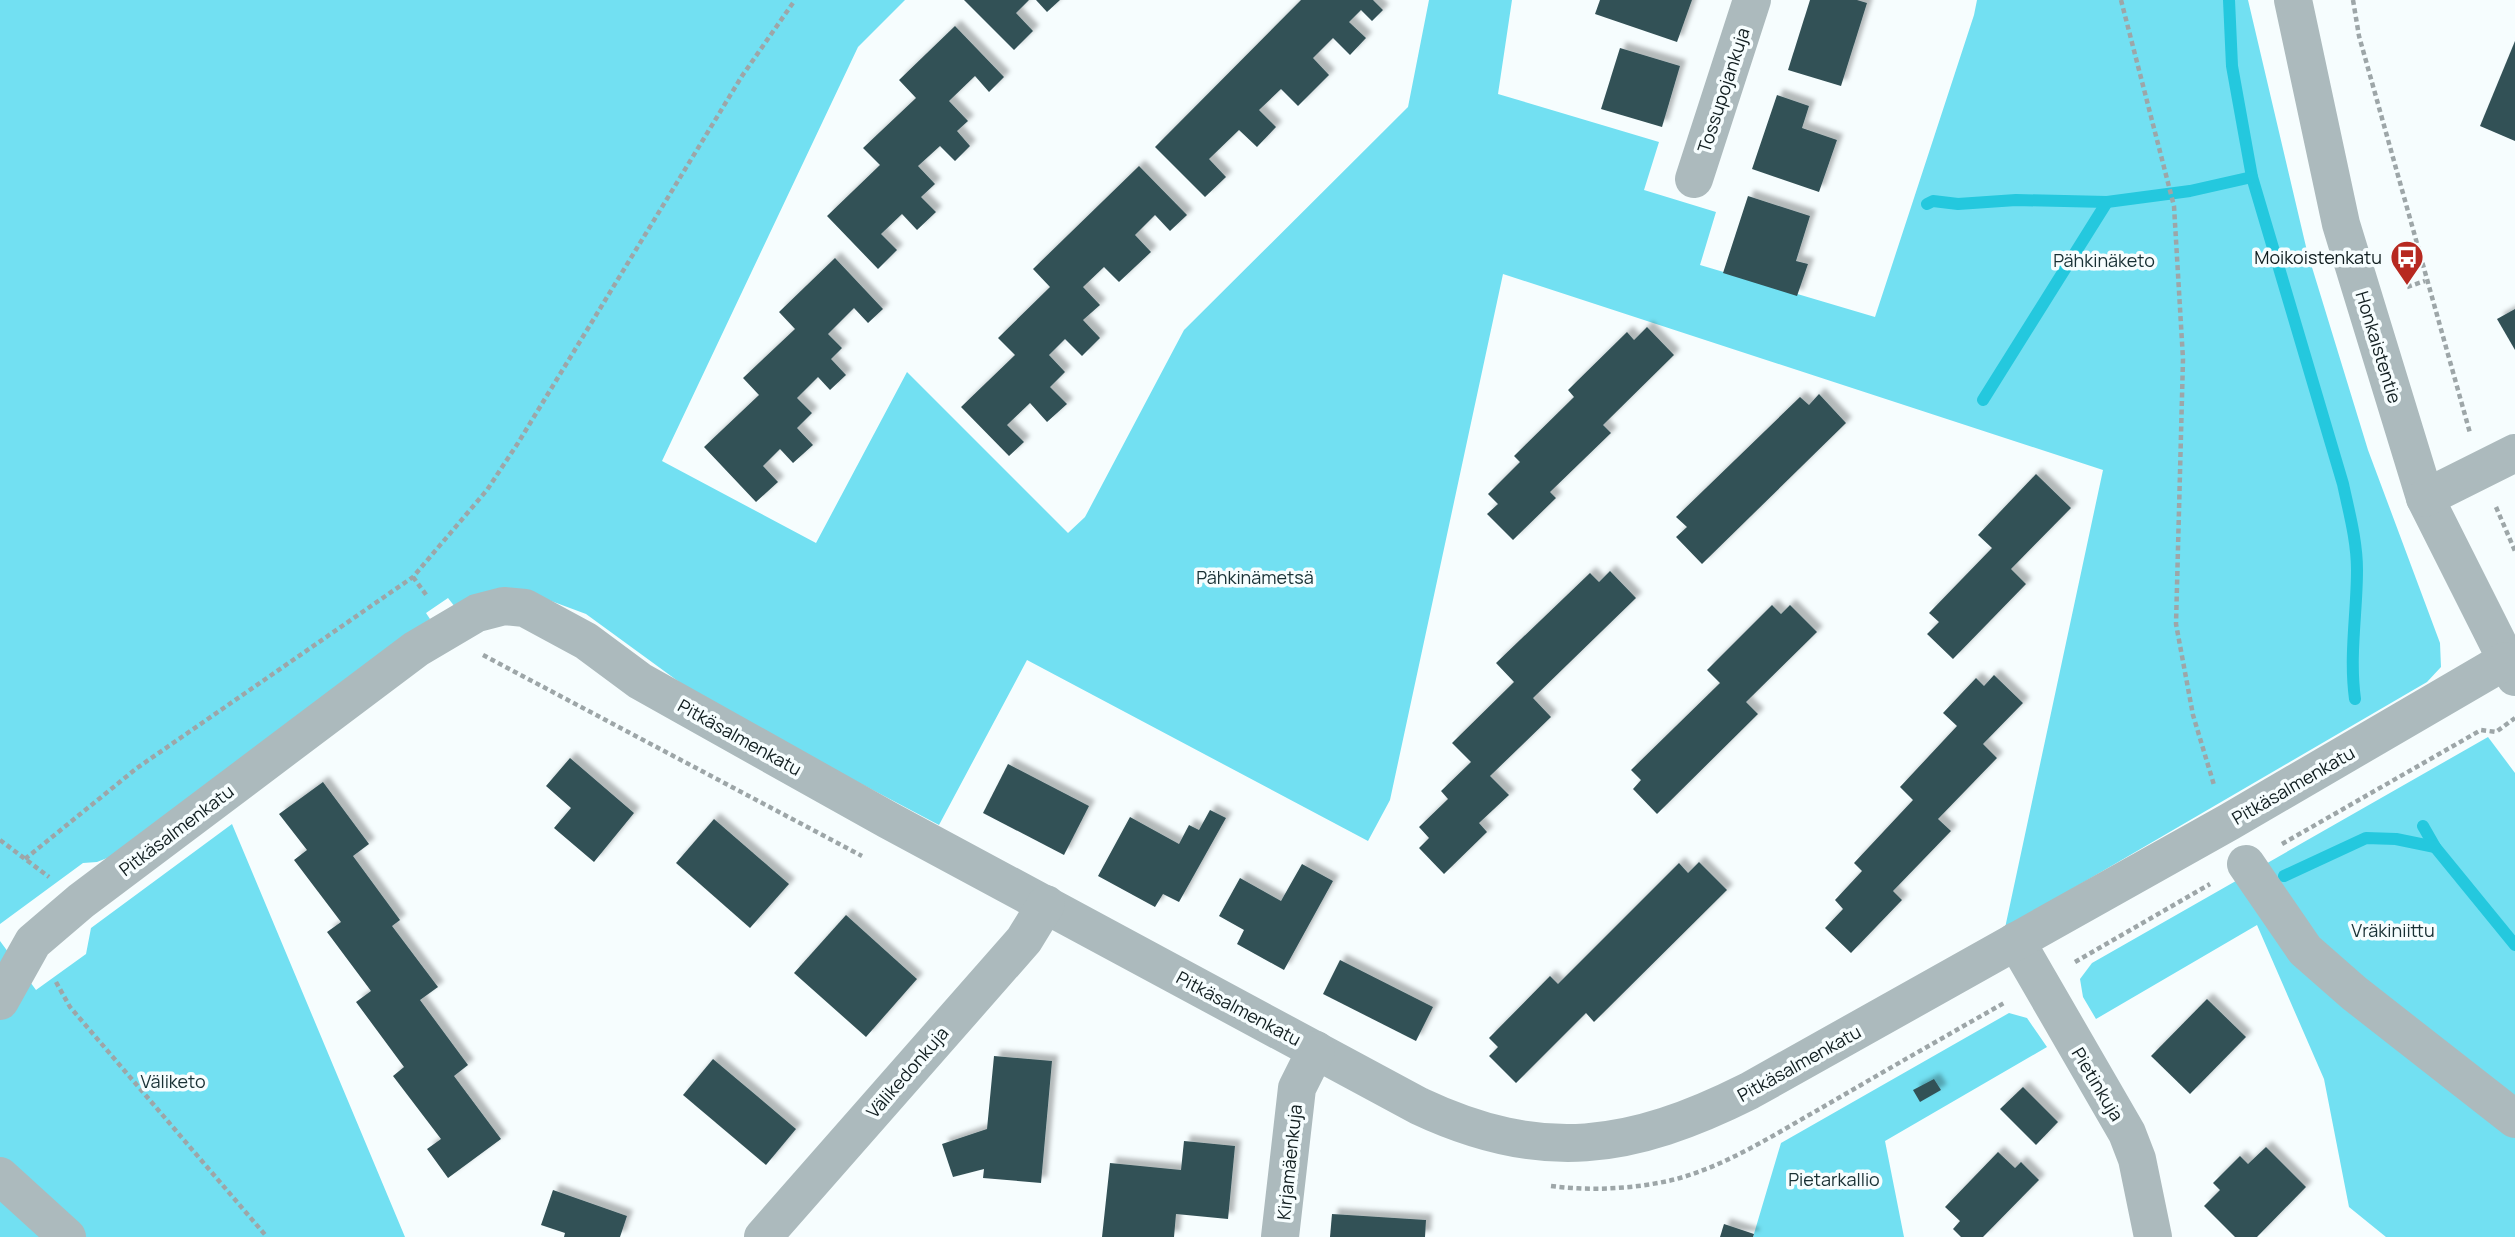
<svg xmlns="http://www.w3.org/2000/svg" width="2515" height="1237" viewBox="0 0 2515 1237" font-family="Manrope,sans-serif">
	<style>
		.green { fill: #72e0f2 }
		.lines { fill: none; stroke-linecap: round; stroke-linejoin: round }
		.stream { stroke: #24c8de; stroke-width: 12 }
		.building { fill: #335156; filter: url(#shadow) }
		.path { stroke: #9da6a8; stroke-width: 4.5; stroke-dasharray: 5 3.5; stroke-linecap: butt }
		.minor { stroke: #acbabd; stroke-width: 38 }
		.labels { text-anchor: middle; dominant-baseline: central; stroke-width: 7; stroke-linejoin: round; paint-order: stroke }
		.street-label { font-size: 18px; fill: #101d1f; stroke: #f6fdfe }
		.poi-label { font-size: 18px; fill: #101d1f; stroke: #f6fdfe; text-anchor: end }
		.park-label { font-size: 18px; fill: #183034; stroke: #f6fdfe }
	</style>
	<defs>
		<filter id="shadow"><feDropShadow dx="6" dy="-6" stdDeviation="2" flood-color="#0004"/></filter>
	</defs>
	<rect width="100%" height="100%" fill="#f6fdfe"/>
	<g class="green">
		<path d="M 0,0 L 905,0 L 858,47 L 662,461 L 816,543 L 907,372 L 1068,533 L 1085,517 L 1184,330 L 1408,107 L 1429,0 L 1512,0 L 1498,94 L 1659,142 L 1644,190 L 1716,212 L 1700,265 L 1875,317 L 1974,15 L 1977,0 L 2248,0 L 2307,251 L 2368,450 L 2440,643 L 2441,667 L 2427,682 L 2005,928 L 2103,470 L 1503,274 L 1390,800 L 1368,841 L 1027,660 L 939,825 L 708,703 L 586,614 L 527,592 L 455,607 L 448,598 L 426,613 L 430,619 L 115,855 L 97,862 L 83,863 L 0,924 Z"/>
		<path d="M 2488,737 L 2515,773 L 2515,1237 L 2386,1237 L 2349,1207 L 2324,1079 L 2257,925 L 2096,1019 L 2083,997 L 2080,979 L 2092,963 Z"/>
		<path d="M 232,824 L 405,1237 L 0,1237 L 0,941 L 36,990 L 86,954 L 91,928 Z"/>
		<path d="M 2009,1013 L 2027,1018 L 2047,1047 L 1885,1141 L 1904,1237 L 1753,1237 L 1781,1143 Z"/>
	</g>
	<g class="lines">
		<g class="stream">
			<path d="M 2229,0 L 2232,66 L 2252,177 L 2343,484 C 2349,512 2357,541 2357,570 C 2357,613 2349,655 2355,699"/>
			<path d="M 1927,204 L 1933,201 L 1958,204 L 2016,200 L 2107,202 L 2190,191 L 2252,177"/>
			<path d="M 1983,400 L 2107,202"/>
			<path d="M 2423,826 L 2435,847 L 2515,945"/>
			<path d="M 2284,876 L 2366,838 L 2396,839 L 2435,847"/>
		</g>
	</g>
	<g class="building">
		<path d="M 964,0 L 1029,0 L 1016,13 L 1033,31 L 1014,50 Z"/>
		<path d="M 1036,0 L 1060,0 L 1047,12 Z"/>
		<path d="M 1301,0 L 1373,0 L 1383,10 L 1372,21 L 1361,10 L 1349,22 L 1366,38 L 1350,55 L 1333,38 L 1313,58 L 1329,75 L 1298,106 L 1281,89 L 1259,110 L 1276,127 L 1257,147 L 1239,130 L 1209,159 L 1226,177 L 1205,197 L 1155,147 Z"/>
		<path d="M 1600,0 L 1692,0 L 1677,42 L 1595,14 Z"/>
		<path d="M 1810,0 L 1857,0 L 1867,3 L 1841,86 L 1788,70 Z"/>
		<path d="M 955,26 L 1004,77 L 989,92 L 975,76 L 949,101 L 968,121 L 957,131 L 970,146 L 955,161 L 940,146 L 918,166 L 935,184 L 921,197 L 936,212 L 917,230 L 902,214 L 881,234 L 897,250 L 878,269 L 827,216 L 880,165 L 863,148 L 916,98 L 899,80 Z"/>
		<path d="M 2515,41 L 2515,141 L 2480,126 Z"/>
		<path d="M 1620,48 L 1680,66 L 1662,127 L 1601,109 Z"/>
		<path d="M 1777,95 L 1809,106 L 1802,128 L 1837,140 L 1819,192 L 1752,169 Z"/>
		<path d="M 1139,166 L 1187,215 L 1170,231 L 1155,215 L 1135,235 L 1151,252 L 1119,282 L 1104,267 L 1083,287 L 1100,305 L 1083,320 L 1100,338 L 1082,356 L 1065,339 L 1049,355 L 1065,372 L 1050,387 L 1067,404 L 1047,422 L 1030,403 L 1007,425 L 1024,442 L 1009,456 L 961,407 L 1015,355 L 998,338 L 1050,287 L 1033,269 Z"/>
		<path d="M 1748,196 L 1810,216 L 1796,261 L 1808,264 L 1797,296 L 1723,273 Z"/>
		<path d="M 835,258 L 883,309 L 868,323 L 854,308 L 828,334 L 842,348 L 831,359 L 846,375 L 830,390 L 818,377 L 797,398 L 812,413 L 797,428 L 813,445 L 793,463 L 780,449 L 763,466 L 778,482 L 756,502 L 704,447 L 759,395 L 743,378 L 795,329 L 779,312 Z"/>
		<path d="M 2515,309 L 2515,350 L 2497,319 Z"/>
		<path d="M 1647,327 L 1674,355 L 1603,425 L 1611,433 L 1550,492 L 1556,498 L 1513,540 L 1487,514 L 1498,504 L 1488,494 L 1520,462 L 1514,456 L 1574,397 L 1568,390 L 1627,332 L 1634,340 Z"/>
		<path d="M 1819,394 L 1846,423 L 1702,564 L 1676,537 L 1687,527 L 1676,517 L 1800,397 L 1809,405 Z"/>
		<path d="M 2036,474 L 2071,508 L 2011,569 L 2026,584 L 1953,659 L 1927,634 L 1939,622 L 1929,613 L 1992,548 L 1978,535 Z"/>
		<path d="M 1610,571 L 1636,598 L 1533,698 L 1551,717 L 1490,776 L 1509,795 L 1479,823 L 1487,832 L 1444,874 L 1419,848 L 1429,838 L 1419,827 L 1448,799 L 1441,791 L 1471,762 L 1452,743 L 1514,682 L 1496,663 L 1590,573 L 1599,582 Z"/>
		<path d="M 1772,605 L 1781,614 L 1790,605 L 1817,632 L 1746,702 L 1758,714 L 1657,814 L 1633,789 L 1641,780 L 1631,770 L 1720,683 L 1707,670 Z"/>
		<path d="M 1994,675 L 2023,703 L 1983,744 L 1997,758 L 1938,819 L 1951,831 L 1893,891 L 1902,900 L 1851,953 L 1825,928 L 1843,909 L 1835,900 L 1862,871 L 1854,863 L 1913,800 L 1900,787 L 1957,726 L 1943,713 L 1976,678 L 1984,686 Z"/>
		<path d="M 570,758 L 634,813 L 594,862 L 554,828 L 571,808 L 546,786 Z"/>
		<path d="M 1008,764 L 1089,806 L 1064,855 L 983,813 Z"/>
		<path d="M 323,782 L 369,844 L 353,856 L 400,920 L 392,926 L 438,987 L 420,1000 L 468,1065 L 454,1076 L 501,1139 L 448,1178 L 427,1149 L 441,1139 L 393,1076 L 404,1067 L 356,1002 L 371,991 L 327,932 L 341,922 L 294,860 L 307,850 L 279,814 Z"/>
		<path d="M 1210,810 L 1226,818 L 1179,902 L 1163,894 L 1155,907 L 1098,876 L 1130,817 L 1179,844 L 1189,825 L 1199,830 Z"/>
		<path d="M 714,819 L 789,884 L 750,928 L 676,863 Z"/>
		<path d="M 1699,862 L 1727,890 L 1594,1022 L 1586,1013 L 1516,1083 L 1489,1056 L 1498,1047 L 1489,1038 L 1550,976 L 1558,984 L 1679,863 L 1688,873 Z"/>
		<path d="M 1302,864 L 1333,881 L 1284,970 L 1237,944 L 1244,930 L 1219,916 L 1240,878 L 1281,901 Z"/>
		<path d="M 846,915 L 917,979 L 866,1037 L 794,973 Z"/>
		<path d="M 1340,960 L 1433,1007 L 1416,1041 L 1323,994 Z"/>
		<path d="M 2207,999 L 2246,1037 L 2190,1094 L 2151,1056 Z"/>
		<path d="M 994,1056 L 1052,1061 L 1041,1183 L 983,1178 L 984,1169 L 953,1177 L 942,1144 L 987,1129 Z"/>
		<path d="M 713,1059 L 796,1129 L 766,1165 L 683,1095 Z"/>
		<path d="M 1934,1079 L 1941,1090 L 1920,1102 L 1913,1090 Z"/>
		<path d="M 2023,1087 L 2058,1122 L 2036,1145 L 2000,1109 Z"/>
		<path d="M 1184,1141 L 1235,1146 L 1228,1219 L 1176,1214 L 1174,1237 L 1102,1237 L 1110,1163 L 1181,1170 Z"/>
		<path d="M 2266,1147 L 2306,1187 L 2257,1237 L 2235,1237 L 2204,1206 L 2220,1190 L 2213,1183 L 2240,1156 L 2248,1164 Z"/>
		<path d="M 1998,1152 L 2015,1168 L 2021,1162 L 2039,1180 L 1983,1237 L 1961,1237 L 1953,1229 L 1960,1221 L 1945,1207 Z"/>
		<path d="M 553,1190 L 627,1216 L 620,1237 L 564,1237 L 565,1233 L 541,1225 Z"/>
		<path d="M 1332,1214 L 1426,1220 L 1425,1237 L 1330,1237 Z"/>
		<path d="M 1724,1224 L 1754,1234 L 1753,1237 L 1720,1237 Z"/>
	</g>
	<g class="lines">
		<g class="path">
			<path d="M 2121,0 L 2174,206 L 2183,359 L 2176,624 L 2193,715 L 2214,785"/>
			<path d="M 2353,0 L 2359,36 L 2470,433"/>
			<path d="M 2407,287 L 2425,281"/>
			<path d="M 2496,507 L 2515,551"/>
			<path d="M 413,577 L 427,596"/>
			<path d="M 483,655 L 862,856"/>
			<path d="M 0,840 L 49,877"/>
			<path d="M 2282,844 L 2481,730 L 2496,732 L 2515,718"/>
			<path d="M 25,859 L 137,768 L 413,577 L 487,490 L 518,443 L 742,76 L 795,0"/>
			<path d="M 2075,962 L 2210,884"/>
			<path d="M 56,982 L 70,1007 L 267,1237"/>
			<path d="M 1551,1186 C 1590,1191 1630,1189 1668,1181 C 1722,1169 1775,1134 1823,1107 C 1883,1072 1944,1037 2004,1003"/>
		</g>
		<g class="minor">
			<path d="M 2293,0 L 2341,224 L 2425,498 L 2515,677"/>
			<path d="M 1694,179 L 1752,0"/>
			<path d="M 2425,498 L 2515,453"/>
			<path d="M 2246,864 L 2305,950 L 2354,993 L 2515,1119"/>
			<path d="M 2016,941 L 2127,1133 L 2137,1159 L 2153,1237"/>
			<path d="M 0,1001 L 33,942 L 81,901 L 416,649 L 477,613 L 504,606 L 525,608 L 586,641 L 640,681 L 888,820 L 1419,1106 C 1542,1164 1631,1150 1749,1091 L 2229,822 L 2505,661"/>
			<path d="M 0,1176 L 67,1237"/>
			<path d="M 763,1237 L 1024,940 L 1046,904"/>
			<path d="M 1280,1237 L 1297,1088 L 1316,1050"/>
		</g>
	</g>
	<defs>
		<symbol id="bus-pin" viewBox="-11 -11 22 30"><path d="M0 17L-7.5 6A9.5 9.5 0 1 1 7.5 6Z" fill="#b72920" stroke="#f6fdfe"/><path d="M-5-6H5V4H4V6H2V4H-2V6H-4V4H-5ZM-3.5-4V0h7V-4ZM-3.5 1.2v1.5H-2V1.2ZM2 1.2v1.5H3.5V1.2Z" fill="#fff"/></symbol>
	</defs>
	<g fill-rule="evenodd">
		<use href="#bus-pin" x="2388" y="238" width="38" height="52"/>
	</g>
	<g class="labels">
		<g class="street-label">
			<text transform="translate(1723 90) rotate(-72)">Tossupojankuja</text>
			<text transform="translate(2379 347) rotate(73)">Honkaistentie</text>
			<text transform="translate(740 737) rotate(29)">Pitkäsalmenkatu</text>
			<text transform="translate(2293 785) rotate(-30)">Pitkäsalmenkatu</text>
			<text transform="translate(176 830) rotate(-37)">Pitkäsalmenkatu</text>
			<text transform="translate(1239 1008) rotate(28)">Pitkäsalmenkatu</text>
			<text transform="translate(1799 1063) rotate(-29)">Pitkäsalmenkatu</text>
			<text transform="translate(907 1072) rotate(-49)">Välikedonkuja</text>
			<text transform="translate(2098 1084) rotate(59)">Pietinkuja</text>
			<text transform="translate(1289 1162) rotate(-84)">Kirjamäenkuja</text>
		</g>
		<g class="poi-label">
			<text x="2382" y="257">Moikoistenkatu</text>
		</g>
		<g class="park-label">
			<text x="2104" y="260">Pähkinäketo</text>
			<text x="1255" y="577">Pähkinämetsä</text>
			<text x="2393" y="930">Vräkiniittu</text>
			<text x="173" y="1081">Väliketo</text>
			<text x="1834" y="1179">Pietarkallio</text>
		</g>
	</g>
</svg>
